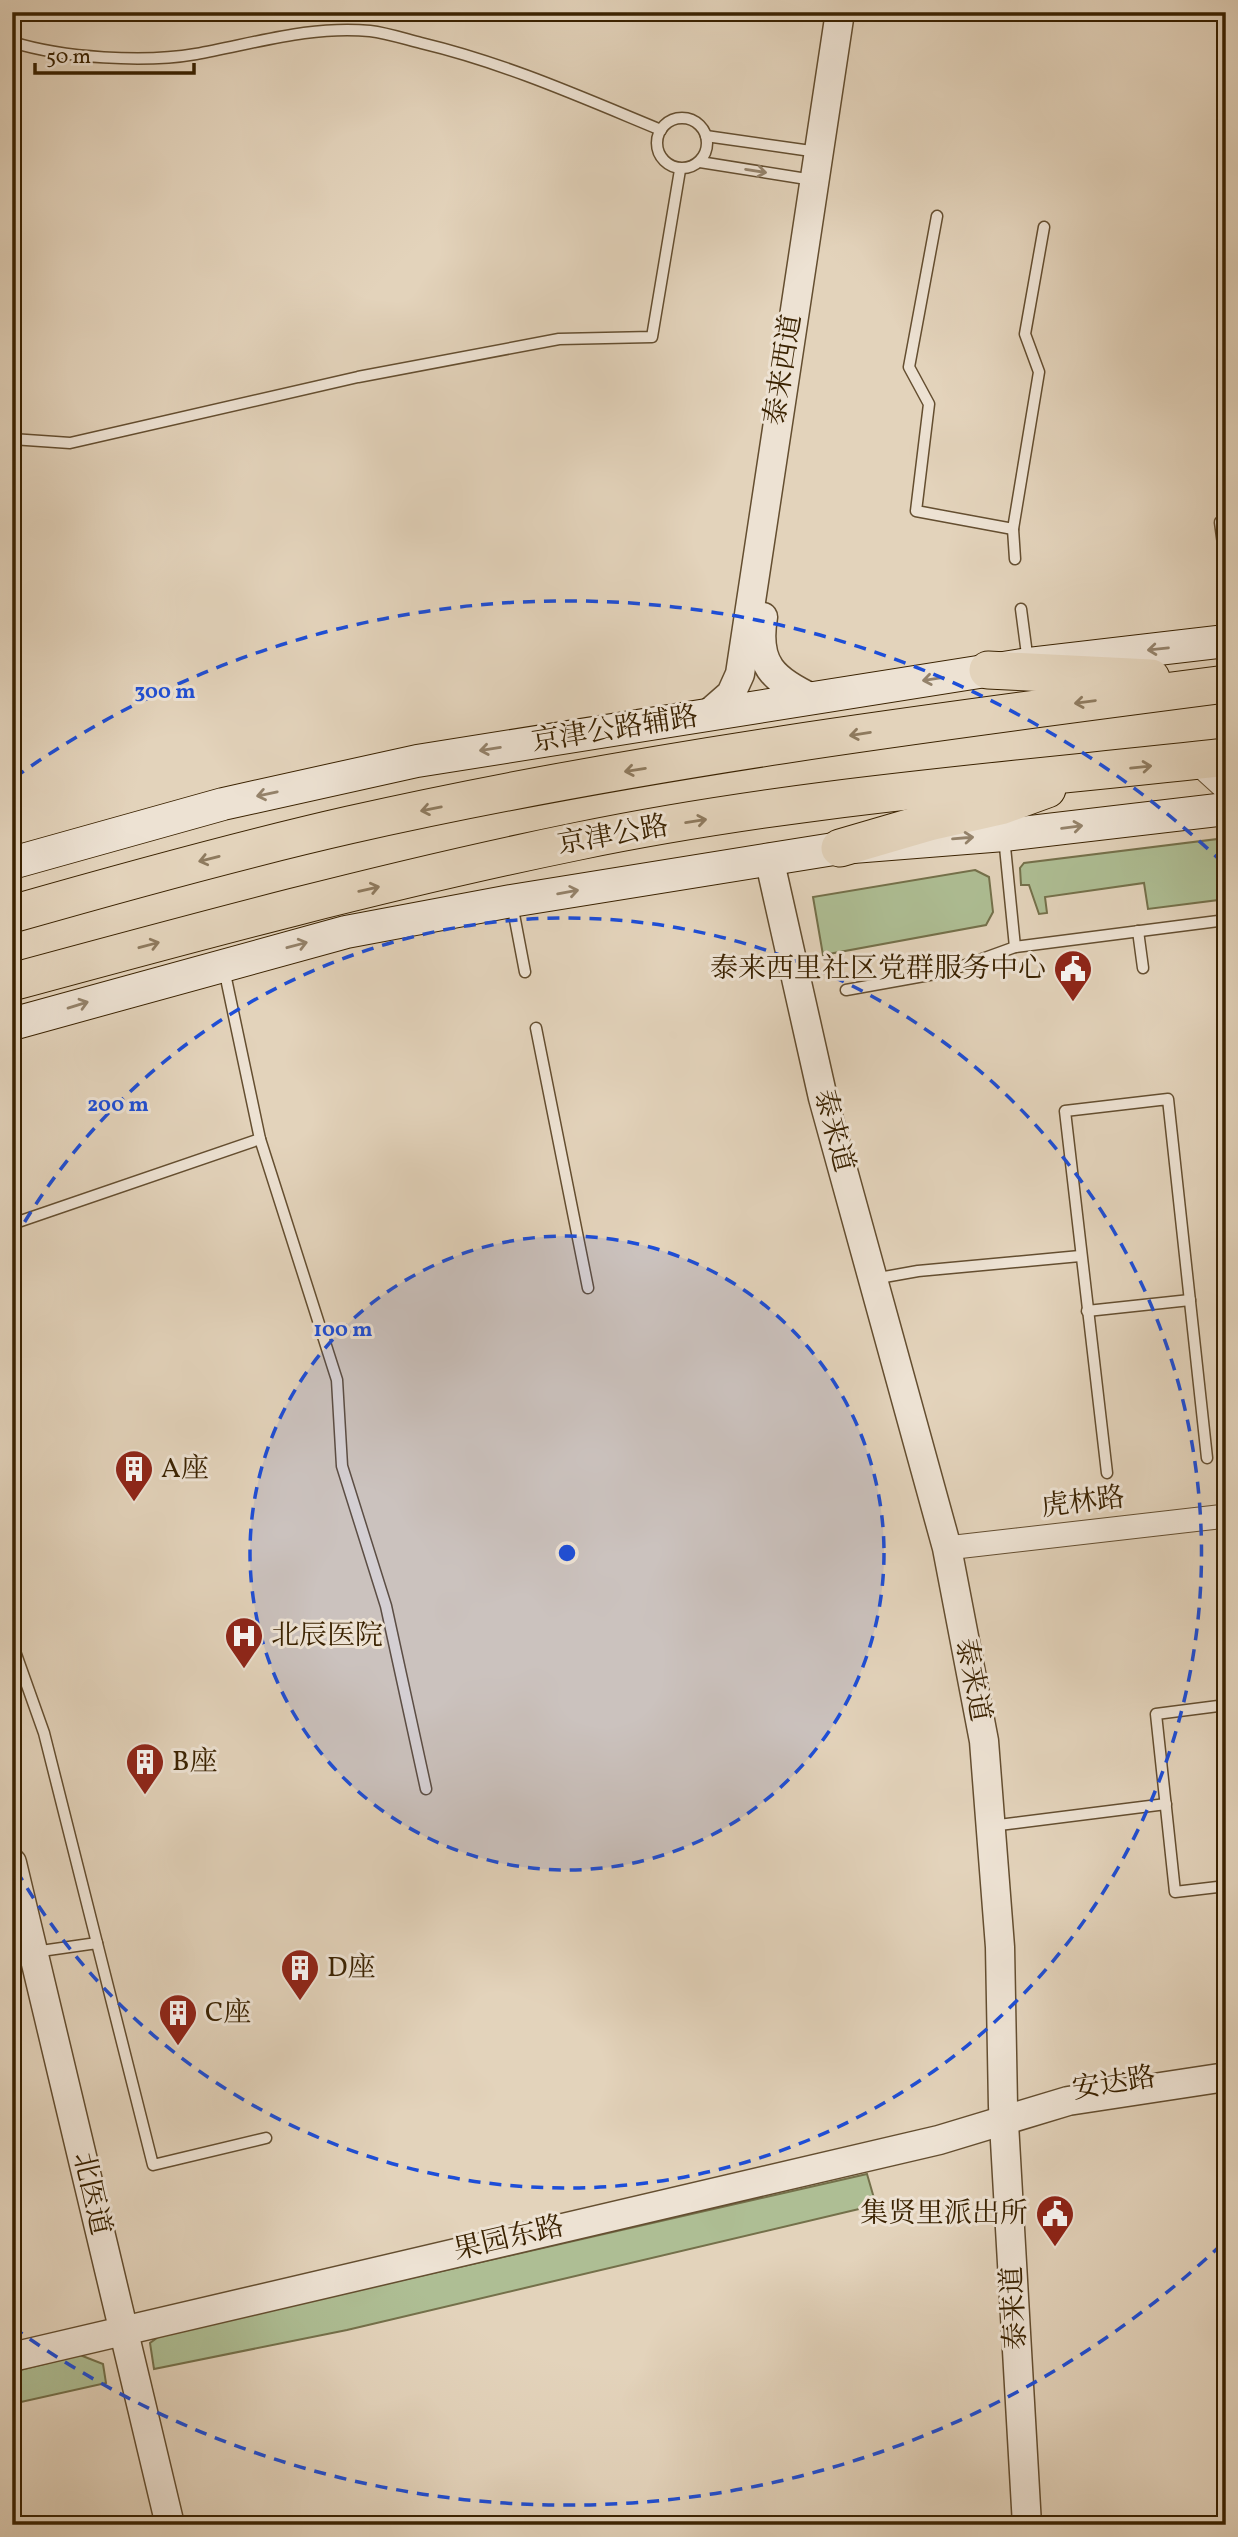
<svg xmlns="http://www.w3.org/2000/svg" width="1238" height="2537" viewBox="0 0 1238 2537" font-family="Vollkorn,'Noto Serif SC',serif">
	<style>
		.green { fill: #aebe94; stroke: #74704a; stroke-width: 2 }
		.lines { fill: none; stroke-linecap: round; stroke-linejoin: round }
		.service-casing { stroke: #644e30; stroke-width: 13 }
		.minor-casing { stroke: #644e30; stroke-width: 25 }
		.tertiary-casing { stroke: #644e30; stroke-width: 31 }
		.secondary-casing { stroke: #3a2201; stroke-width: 34 }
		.trunk-casing { stroke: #3a2201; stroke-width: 39 }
		.service { stroke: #ede2d3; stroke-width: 10 }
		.minor { stroke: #ede2d3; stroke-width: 23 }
		.tertiary { stroke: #ede2d3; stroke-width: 28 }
		.secondary { stroke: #ede2d3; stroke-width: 32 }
		.trunk { stroke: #e3d3bb; stroke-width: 37 }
		.oneway { stroke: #94826a }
		.oneway2 { stroke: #8e7a5e }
		.ring { fill: none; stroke: #1d4ed8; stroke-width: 3.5; stroke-dasharray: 12 9 }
		.labels { text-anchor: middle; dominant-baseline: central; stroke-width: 6; stroke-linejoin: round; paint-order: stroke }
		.street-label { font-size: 28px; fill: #3a2201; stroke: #ede2d3 }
		.poi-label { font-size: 28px; fill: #3a2201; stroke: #ede2d3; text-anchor: start }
		.centre { fill: #1d4ed8; stroke: #ede2d3; stroke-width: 3.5 }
		.ring-label { font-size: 21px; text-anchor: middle; font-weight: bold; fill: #1d4ed8; stroke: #ede2d3; stroke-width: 6; stroke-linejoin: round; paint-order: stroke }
	</style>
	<rect width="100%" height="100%" fill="#e3d3bb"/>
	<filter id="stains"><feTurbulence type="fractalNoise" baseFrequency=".00286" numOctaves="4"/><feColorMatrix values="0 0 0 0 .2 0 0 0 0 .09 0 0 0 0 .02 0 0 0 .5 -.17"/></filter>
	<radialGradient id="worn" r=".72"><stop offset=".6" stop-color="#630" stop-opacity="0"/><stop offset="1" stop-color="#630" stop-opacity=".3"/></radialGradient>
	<g class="green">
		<path d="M 1226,838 L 1226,899 L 1148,909 L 1144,883 L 1045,897 L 1047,913 L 1039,914 L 1029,885 L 1021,885 L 1020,868 L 1024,863 Z"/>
		<path d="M 975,870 L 989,877 L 993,912 L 986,925 L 823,955 L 813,897 Z"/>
		<path d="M 867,2174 L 876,2205 L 347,2330 L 154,2369 L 150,2343 L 161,2335 Z"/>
		<path d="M 80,2355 L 103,2364 L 106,2383 L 12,2404 L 12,2372 Z"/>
	</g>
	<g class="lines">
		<defs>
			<g id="service">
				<path d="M 12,42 C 63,58 144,63 196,54 C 252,44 312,25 370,31 C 387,33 405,39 421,43 C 505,63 581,97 661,130"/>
				<circle cx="682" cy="143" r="25"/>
				<path d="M 706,136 L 818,152"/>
				<path d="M 700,162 L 813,180"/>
				<path d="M 937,216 L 909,367 L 929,404 L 916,511 L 1013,529"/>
				<path d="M 12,439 L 70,443 L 358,377 L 559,339 L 652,337 L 680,170"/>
				<path d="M 1226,521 L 1220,522 L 1226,566"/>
				<path d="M 1015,559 L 1013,529 L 1039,372 L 1025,334 L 1044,227"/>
				<path d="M 1021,609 L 1028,662"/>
				<path d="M 1004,837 L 1015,947"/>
				<path d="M 512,904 L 525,972"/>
				<path d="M 1138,931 L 1143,968"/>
				<path d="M 846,990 L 946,972 L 1015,947 L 1226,920"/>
				<path d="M 536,1028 L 588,1288"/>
				<path d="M 260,1139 L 337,1380 L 342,1466 L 386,1606 L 426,1789"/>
				<path d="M 12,1224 L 260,1139 L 224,969"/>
				<path d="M 873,1279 L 918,1271 L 1080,1256"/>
				<path d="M 1087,1311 L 1190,1300"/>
				<path d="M 1107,1473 L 1065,1111 L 1168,1099 L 1207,1458"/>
				<path d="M 12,1643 L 44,1733 L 97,1943"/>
				<path d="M 1226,1705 L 1156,1714 L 1175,1892 L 1226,1886"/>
				<path d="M 991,1826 L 1166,1804"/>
				<path d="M 34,1952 L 97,1943 L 153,2165 L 266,2138"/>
			</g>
			<g id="minor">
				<path d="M 1187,763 L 1203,768 L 1226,789"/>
				<path d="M 947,1548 L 1226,1516"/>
			</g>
			<g id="tertiary">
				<path d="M 763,617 C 755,664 773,680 814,699"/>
				<path d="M 707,715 L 731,694 L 740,674 L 840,12"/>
				<path d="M 769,858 L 823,1098 L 947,1548 L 984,1741 L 1000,1947 L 1003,2106 L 1027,2525"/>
				<path d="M 12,1863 L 170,2525"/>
				<path d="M 12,2357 L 939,2140 L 1068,2101 L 1226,2077"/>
			</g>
			<g id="secondary">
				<path d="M 12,863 L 223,804 L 417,761 L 1029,664 L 1226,641"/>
				<path d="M 12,1024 L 346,932 L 511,901 L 840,848 L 1004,835 L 1226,809"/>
			</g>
			<g id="trunk">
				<path d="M 988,670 L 1151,678"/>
				<path d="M 840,848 L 929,822 L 1000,806 L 1047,789"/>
				<path d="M 12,914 C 124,882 235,851 349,825 C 637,760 932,722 1226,684"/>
				<path d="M 12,982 C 200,931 388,880 579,841 C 792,797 1010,781 1226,757"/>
			</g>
		</defs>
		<use href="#service" class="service-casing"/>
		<use href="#minor" class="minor-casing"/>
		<use href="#tertiary" class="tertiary-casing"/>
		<use href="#secondary" class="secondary-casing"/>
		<use href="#trunk" class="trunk-casing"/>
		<use href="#service" class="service"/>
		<use href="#minor" class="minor"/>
		<use href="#tertiary" class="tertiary"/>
		<use href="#secondary" class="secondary"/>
		<use href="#trunk" class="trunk"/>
	</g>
	<defs><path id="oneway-shaft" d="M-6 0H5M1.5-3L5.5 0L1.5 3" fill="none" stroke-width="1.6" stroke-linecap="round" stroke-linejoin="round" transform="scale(1.75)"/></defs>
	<g class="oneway">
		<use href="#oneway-shaft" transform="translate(756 171) rotate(9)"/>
		<use href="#oneway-shaft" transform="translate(1158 649) rotate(174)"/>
		<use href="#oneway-shaft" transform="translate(933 679) rotate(171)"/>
		<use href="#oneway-shaft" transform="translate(490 749) rotate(171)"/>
		<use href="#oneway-shaft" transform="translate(267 794) rotate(168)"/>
		<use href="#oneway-shaft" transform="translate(1072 827) rotate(-7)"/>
		<use href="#oneway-shaft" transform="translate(963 838) rotate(-5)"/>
		<use href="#oneway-shaft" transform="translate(568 892) rotate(-10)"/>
		<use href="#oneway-shaft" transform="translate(297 945) rotate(-15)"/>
		<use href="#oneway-shaft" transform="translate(78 1005) rotate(-17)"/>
	</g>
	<g class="oneway2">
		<use href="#oneway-shaft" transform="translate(1085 702) rotate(172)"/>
		<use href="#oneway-shaft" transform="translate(860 734) rotate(171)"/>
		<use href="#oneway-shaft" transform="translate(1141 767) rotate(-6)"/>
		<use href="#oneway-shaft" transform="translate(635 770) rotate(171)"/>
		<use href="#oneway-shaft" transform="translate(431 809) rotate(169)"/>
		<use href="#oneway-shaft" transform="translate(696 821) rotate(-9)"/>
		<use href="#oneway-shaft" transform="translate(209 859) rotate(166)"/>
		<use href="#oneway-shaft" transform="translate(369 889) rotate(-13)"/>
		<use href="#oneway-shaft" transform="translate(149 945) rotate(-15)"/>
	</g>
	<circle cx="567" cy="1553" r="317" fill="#1d4ed8" fill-opacity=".12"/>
	<g class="ring">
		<circle cx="567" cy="1553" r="317"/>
		<path d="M14 1240A635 635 0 1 1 14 1866"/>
		<path d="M1222 2244A952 952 0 0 1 14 2328M14 778A952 952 0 0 1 1222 862"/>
	</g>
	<defs>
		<symbol id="civic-pin" viewBox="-11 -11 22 30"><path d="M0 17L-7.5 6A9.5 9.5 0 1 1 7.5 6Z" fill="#8f2418" stroke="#ede2d3"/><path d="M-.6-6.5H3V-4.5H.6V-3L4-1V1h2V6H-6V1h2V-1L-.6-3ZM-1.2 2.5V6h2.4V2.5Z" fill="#fff"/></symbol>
		<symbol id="building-pin" viewBox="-11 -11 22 30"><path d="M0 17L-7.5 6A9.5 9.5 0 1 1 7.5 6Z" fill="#8f2418" stroke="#ede2d3"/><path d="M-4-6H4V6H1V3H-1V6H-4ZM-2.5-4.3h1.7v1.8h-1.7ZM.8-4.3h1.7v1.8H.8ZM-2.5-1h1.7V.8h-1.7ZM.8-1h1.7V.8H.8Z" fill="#fff"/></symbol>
		<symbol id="hospital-pin" viewBox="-11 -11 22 30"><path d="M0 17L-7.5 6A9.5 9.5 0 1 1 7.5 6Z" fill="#8f2418" stroke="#ede2d3"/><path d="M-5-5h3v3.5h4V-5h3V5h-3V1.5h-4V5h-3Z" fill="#fff"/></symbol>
	</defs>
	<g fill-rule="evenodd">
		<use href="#civic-pin" x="1051" y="947" width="44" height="60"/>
		<use href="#building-pin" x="112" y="1447" width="44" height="60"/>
		<use href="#hospital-pin" x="222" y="1614" width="44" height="60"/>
		<use href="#building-pin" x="123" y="1740" width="44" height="60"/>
		<use href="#building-pin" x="278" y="1946" width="44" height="60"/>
		<use href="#building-pin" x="156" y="1991" width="44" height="60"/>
		<use href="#civic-pin" x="1033" y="2192" width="44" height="60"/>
	</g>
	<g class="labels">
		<g class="street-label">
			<text transform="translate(784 370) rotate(-81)">泰来西道</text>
			<text transform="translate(615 730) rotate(-9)">京津公路辅路</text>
			<text transform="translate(613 836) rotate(-10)">京津公路</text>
			<text transform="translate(833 1131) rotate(75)">泰来道</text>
			<text transform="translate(1083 1503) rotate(-7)">虎林路</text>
			<text transform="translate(972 1680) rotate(79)">泰来道</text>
			<text transform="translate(1114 2084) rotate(-9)">安达路</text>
			<text transform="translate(91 2194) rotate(77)">北医道</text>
			<text transform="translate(509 2239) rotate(-13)">果园东路</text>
			<text transform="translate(1015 2308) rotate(-93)">泰来道</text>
		</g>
		<g class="poi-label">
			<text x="1046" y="969" text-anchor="end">泰来西里社区党群服务中心</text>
			<text x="161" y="1469">A座</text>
			<text x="271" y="1636">北辰医院</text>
			<text x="172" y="1762">B座</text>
			<text x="327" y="1968">D座</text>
			<text x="205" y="2013">C座</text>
			<text x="1028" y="2214" text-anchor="end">集贤里派出所</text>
		</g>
	</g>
	<circle cx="567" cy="1553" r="10" class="centre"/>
	<g class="ring-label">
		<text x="165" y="698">300 m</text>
		<text x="118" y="1111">200 m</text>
		<text x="343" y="1336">100 m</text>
	</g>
	<rect width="1238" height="2537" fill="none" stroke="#e3d3bb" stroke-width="42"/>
	<rect x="14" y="14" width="1210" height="2509" fill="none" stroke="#3a2201" stroke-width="3.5"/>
	<rect x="21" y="21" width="1196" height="2495" fill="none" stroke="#3a2201" stroke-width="2"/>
	<path d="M35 63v10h159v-10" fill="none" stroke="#3a2201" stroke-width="3.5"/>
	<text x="46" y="63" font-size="21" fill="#3a2201" stroke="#ede2d3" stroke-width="5" paint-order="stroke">50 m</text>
	<rect width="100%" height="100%" filter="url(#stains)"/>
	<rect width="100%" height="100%" fill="url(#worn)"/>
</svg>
